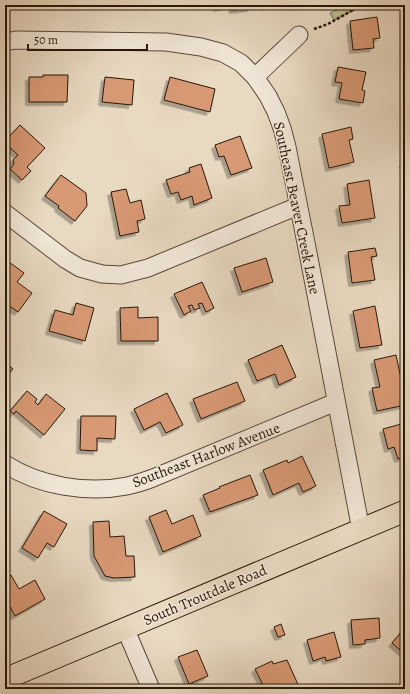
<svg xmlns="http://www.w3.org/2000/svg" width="410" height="694" viewBox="0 0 410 694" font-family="Alegreya,serif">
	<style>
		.park { fill: #b8bf91; stroke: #706b4c }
		.building { fill: #d89975; stroke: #271707; filter: url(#shadow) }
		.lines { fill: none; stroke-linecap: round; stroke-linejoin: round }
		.minor-casing { stroke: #574836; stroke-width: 19 }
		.major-casing { stroke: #271707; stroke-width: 23 }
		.path { stroke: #271707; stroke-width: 2.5; stroke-dasharray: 3 2; stroke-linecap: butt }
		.minor { stroke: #f0e6d7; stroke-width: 17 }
		.major { stroke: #e8d9c1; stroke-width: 21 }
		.labels { text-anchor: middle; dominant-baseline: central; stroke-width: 3; stroke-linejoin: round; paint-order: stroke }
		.street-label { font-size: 15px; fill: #271707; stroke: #f0e6d7 }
	</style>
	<defs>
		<filter id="shadow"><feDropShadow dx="-3.5" dy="3.5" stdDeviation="0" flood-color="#0004"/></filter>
	</defs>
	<rect width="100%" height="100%" fill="#e8d9c1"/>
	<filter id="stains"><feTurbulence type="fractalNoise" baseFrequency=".005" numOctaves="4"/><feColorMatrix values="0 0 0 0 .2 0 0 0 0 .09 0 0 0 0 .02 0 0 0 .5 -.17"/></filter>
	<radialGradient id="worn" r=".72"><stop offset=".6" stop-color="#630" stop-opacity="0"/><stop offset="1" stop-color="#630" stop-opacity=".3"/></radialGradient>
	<g class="park">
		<path d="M 348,5 L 365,5 L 334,20 L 330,13 Z"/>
		<path d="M 405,138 L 405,192 L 400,167 Z"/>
	</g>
	<g class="building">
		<path d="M 217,5 L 251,5 L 251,8 L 233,10 L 232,5 L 217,8 Z"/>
		<path d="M 377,17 L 380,38 L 373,39 L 374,48 L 353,50 L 350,21 Z"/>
		<path d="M 338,67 L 366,72 L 362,90 L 365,91 L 363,103 L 339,99 L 342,83 L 335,82 Z"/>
		<path d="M 43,75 L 68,75 L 67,102 L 29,102 L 29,77 L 43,77 Z"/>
		<path d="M 105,77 L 134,80 L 132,105 L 102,102 Z"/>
		<path d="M 170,77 L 215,89 L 210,112 L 164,100 Z"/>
		<path d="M 20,125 L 45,148 L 27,167 L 31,171 L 22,180 L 10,169 L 14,164 L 13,160 L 18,155 L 5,143 L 5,141 Z"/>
		<path d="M 351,127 L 353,139 L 349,140 L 354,162 L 329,168 L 322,134 Z"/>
		<path d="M 240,136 L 252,168 L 231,175 L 224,156 L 219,157 L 215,145 Z"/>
		<path d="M 201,164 L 212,198 L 194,205 L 192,196 L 181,200 L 178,192 L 171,194 L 166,180 L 190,172 L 189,168 Z"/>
		<path d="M 61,175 L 86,193 L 87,206 L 75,221 L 58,208 L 59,206 L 45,196 Z"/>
		<path d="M 369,180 L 375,218 L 342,223 L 339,206 L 350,205 L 347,184 Z"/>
		<path d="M 126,189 L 130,203 L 141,200 L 145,219 L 137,221 L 139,232 L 120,236 L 111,192 Z"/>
		<path d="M 375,248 L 377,256 L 371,257 L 375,280 L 352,283 L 348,252 Z"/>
		<path d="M 266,258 L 273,282 L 242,292 L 234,268 Z"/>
		<path d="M 9,262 L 24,273 L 17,282 L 32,293 L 18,312 L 5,303 L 5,267 Z"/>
		<path d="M 202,282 L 214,308 L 206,312 L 202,303 L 198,304 L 200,308 L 194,310 L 192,305 L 188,306 L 191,311 L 184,315 L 174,294 Z"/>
		<path d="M 76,303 L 94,308 L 85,341 L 49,331 L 55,310 L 73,315 Z"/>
		<path d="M 375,306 L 382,345 L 360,348 L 353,311 Z"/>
		<path d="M 138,307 L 138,318 L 158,317 L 158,341 L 121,341 L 120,308 Z"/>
		<path d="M 282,345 L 296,377 L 279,385 L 275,374 L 257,381 L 248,360 Z"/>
		<path d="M 396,355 L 405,397 L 405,405 L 377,411 L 372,388 L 380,387 L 374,360 Z"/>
		<path d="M 5,362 L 13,369 L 5,378 Z"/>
		<path d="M 237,382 L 245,401 L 201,419 L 193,399 Z"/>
		<path d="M 27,391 L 37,399 L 35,402 L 38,405 L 46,394 L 65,409 L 44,435 L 16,411 L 14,414 L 10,411 Z"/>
		<path d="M 167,393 L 183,425 L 166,433 L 160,422 L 144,430 L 134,409 Z"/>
		<path d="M 81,416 L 116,416 L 115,439 L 97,438 L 97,451 L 80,450 Z"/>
		<path d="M 405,423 L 405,457 L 398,459 L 394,447 L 388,449 L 383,429 Z"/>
		<path d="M 302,456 L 316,486 L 303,492 L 299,483 L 273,495 L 263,470 L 287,460 L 288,463 Z"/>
		<path d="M 250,475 L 258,495 L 210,512 L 203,495 L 220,488 L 219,487 Z"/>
		<path d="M 166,510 L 172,524 L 193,515 L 201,536 L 163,552 L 149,517 Z"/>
		<path d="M 44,511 L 67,524 L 54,547 L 47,543 L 38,558 L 22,548 Z"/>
		<path d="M 109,521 L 110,537 L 124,536 L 126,556 L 134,556 L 135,577 L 114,578 L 105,576 L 94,556 L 93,522 Z"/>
		<path d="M 11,575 L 19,589 L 35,580 L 45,599 L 15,616 L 5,598 L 5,578 Z"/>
		<path d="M 379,618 L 380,638 L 365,640 L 365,644 L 353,645 L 351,620 Z"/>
		<path d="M 281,624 L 285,635 L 278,637 L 274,627 Z"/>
		<path d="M 405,628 L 405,654 L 392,643 Z"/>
		<path d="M 334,632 L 341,657 L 326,661 L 325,657 L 313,661 L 307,640 Z"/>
		<path d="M 197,650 L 208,676 L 189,684 L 178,657 Z"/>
		<path d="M 287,660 L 300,689 L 265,689 L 255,669 L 272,661 L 273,664 Z"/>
	</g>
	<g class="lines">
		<defs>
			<g id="minor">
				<path d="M 5,42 L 16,40 L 166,42 L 201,47 L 223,53 L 241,63 L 255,77 L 268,96 L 276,112 L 282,128 L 287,147 L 308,253 L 361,530"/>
				<path d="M 255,77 L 299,35"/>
				<path d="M 5,213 L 65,259 L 80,268 L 102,274 L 121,275 L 148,268 L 298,206"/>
				<path d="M 5,464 C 39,486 87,494 127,486 C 136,484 145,481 153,478 L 336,402"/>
				<path d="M 125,628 L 151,689"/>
			</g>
			<path id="major" d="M 5,679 L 405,511"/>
		</defs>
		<use href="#minor" class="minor-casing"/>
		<use href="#major" class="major-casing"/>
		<path class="path" d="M 314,29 L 328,24 L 362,5"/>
		<use href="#minor" class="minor"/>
		<use href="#major" class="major"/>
	</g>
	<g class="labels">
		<g class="street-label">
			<text transform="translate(297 208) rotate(78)">Southeast Beaver Creek Lane</text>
			<text transform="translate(206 455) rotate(-21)">Southeast Harlow Avenue</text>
			<text transform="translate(205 595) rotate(-23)">South Troutdale Road</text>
		</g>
	</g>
	<rect width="410" height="694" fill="none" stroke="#e8d9c1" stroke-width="20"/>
	<rect x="6" y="6" width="398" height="682" fill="none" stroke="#271707" stroke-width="2"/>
	<rect x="10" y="10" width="390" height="674" fill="none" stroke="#271707"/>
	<path d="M28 44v6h119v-6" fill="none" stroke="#271707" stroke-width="2"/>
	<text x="34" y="44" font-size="12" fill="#271707" stroke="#f0e6d7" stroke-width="3" paint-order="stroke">50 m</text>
	<rect width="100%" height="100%" filter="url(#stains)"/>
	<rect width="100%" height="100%" fill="url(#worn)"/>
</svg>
